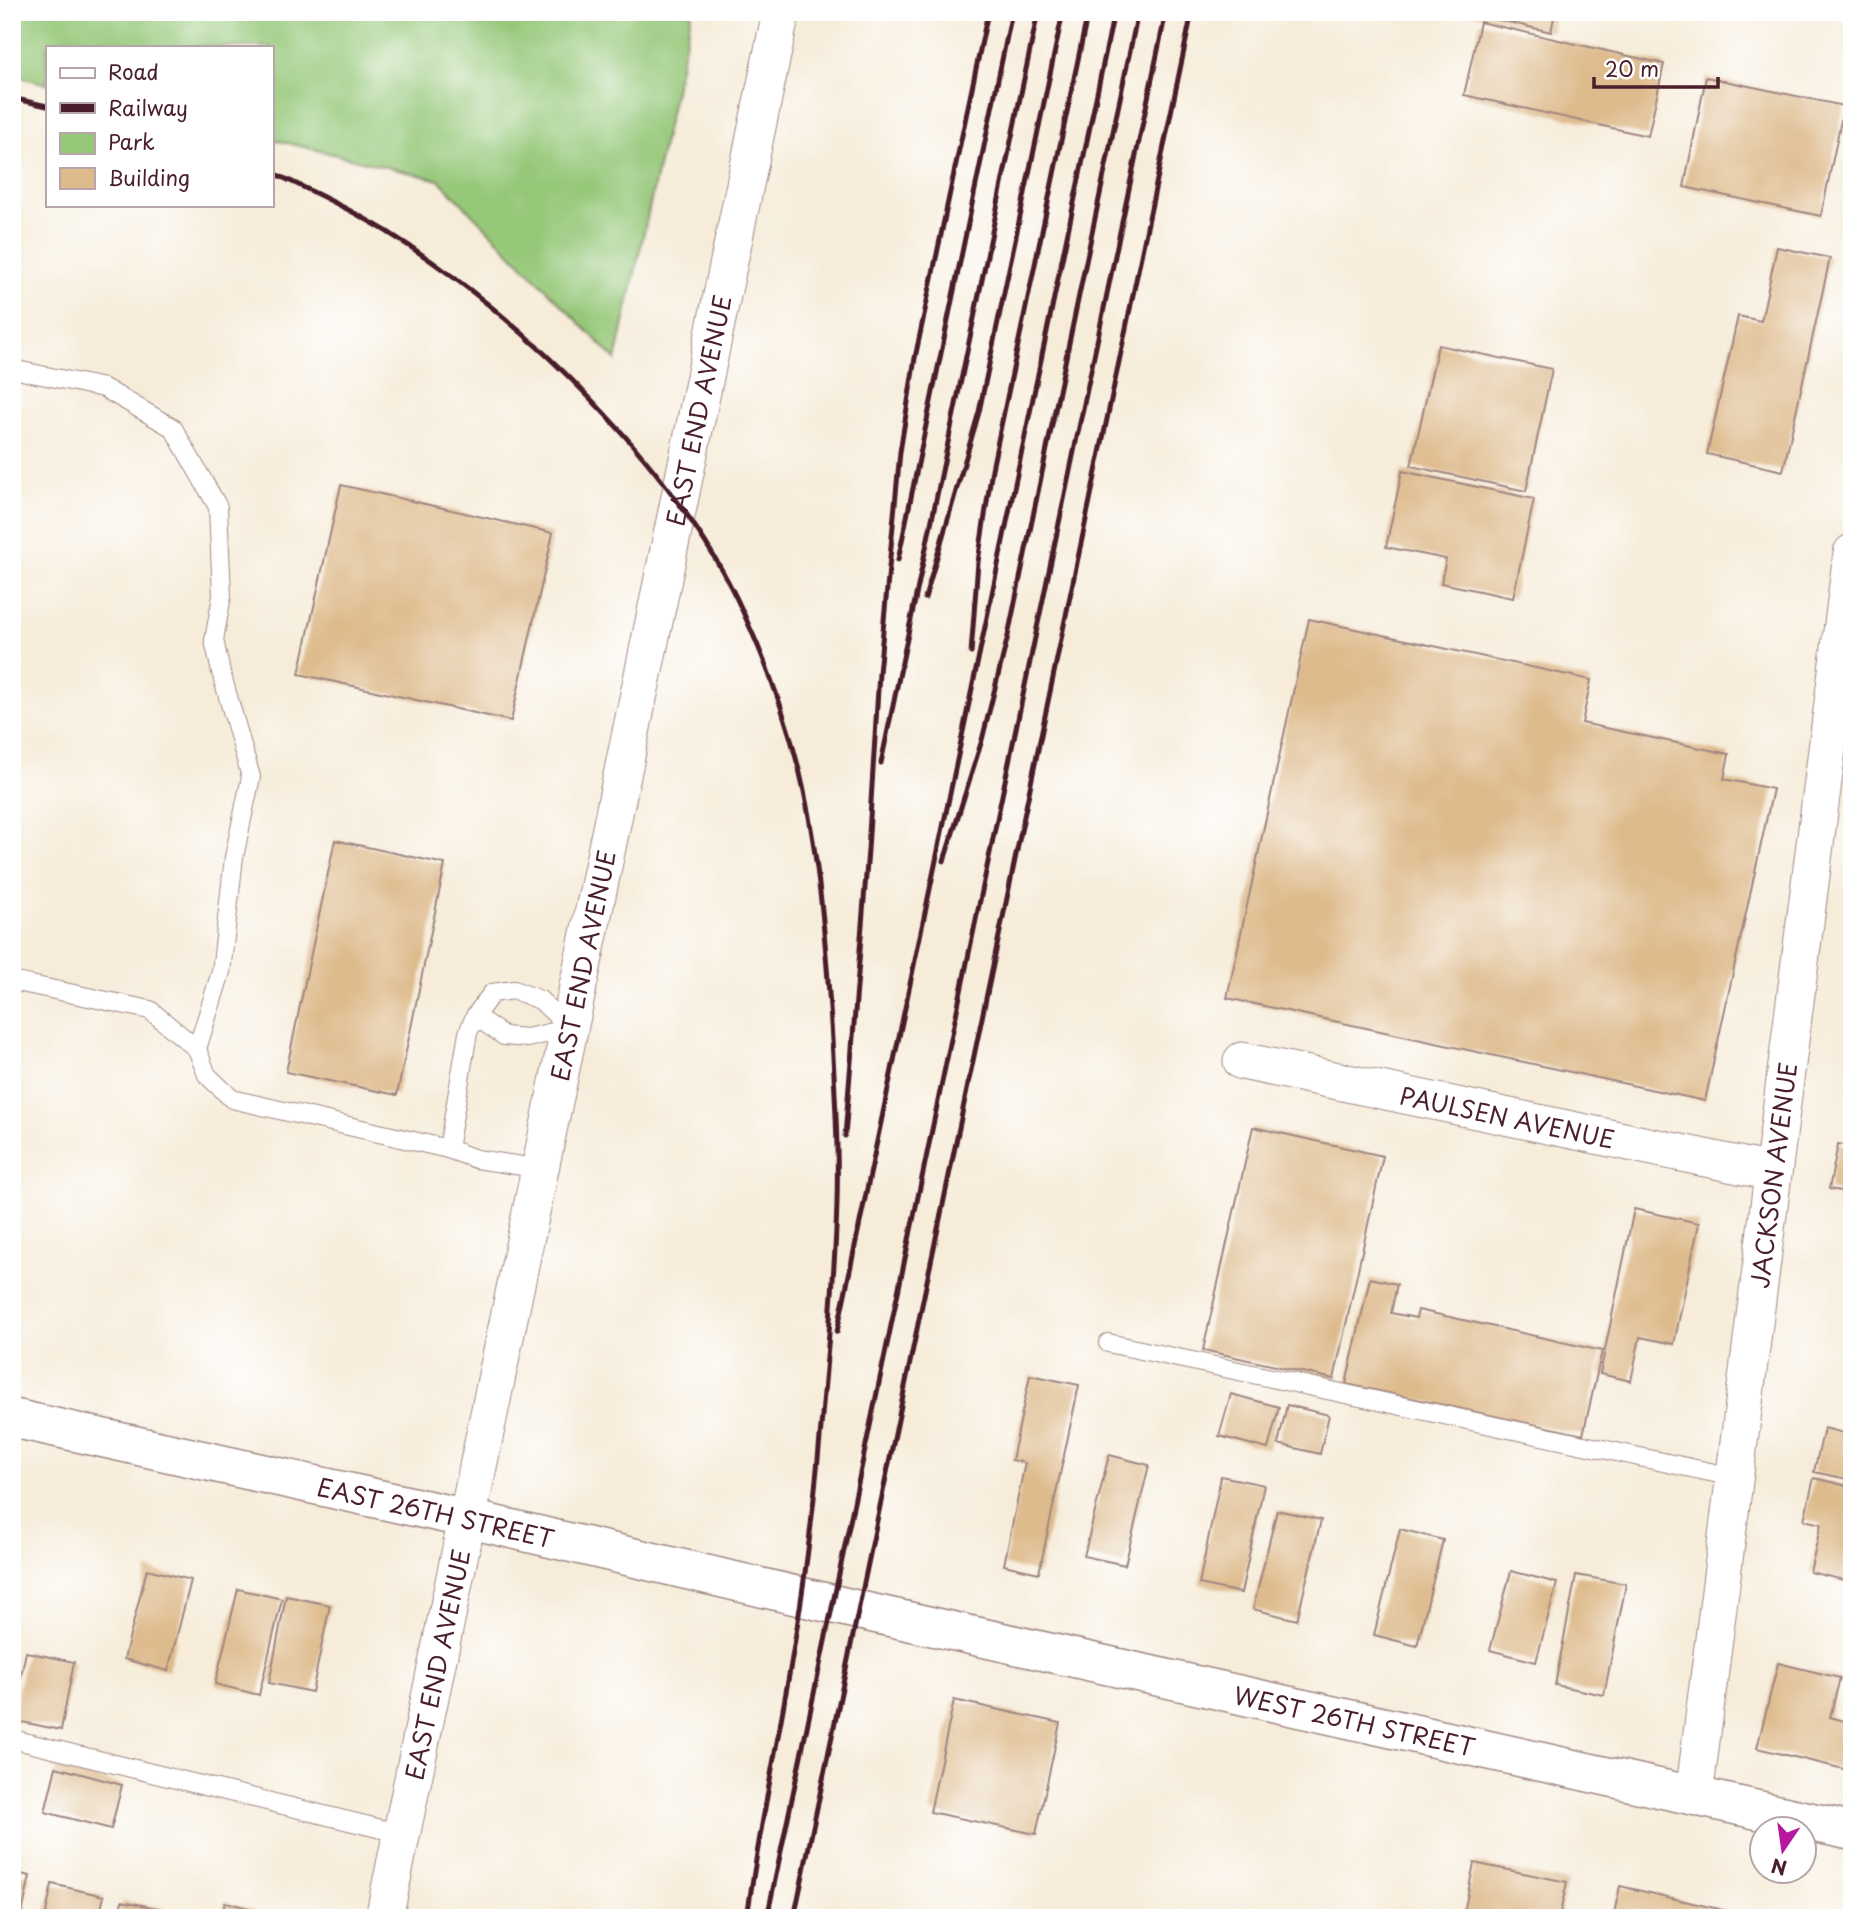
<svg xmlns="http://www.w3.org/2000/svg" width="1864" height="1930" viewBox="0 0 1864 1930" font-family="'Playpen Sans',sans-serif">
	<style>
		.green { fill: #96c879; stroke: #707452; stroke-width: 2 }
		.building { fill: #debb8d }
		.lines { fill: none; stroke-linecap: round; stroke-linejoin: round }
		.lane-casing { stroke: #a08682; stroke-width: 20 }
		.street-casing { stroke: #a08682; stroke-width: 39 }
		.secondary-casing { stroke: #a08682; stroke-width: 41 }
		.lane { stroke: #fff; stroke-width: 18 }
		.street { stroke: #fff; stroke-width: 37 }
		.secondary { stroke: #fff; stroke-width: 38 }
		.rail { stroke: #4a1f2b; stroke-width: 5 }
		.labels { text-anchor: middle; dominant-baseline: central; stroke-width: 7; stroke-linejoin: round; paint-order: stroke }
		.street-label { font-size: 24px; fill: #4a1f2b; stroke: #fff }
	</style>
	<rect width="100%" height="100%" fill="#fff"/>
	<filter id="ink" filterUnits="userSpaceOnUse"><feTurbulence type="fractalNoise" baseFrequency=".0143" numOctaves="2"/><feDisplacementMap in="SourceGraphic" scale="14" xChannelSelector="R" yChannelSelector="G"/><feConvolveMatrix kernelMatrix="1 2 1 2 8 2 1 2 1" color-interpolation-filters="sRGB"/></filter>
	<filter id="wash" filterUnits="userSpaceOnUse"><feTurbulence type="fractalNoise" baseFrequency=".00686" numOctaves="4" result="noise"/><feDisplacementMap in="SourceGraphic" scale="28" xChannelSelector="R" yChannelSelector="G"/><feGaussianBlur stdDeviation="1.57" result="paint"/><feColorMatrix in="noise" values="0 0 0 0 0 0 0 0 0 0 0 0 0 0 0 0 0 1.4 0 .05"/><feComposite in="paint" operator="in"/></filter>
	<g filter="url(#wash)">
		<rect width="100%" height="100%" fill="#f6ecd9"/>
		<path class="green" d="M 12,12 L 692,12 L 616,360 L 439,180 L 271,139 L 271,47 L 47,47 L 47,84 L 12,75 Z"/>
		<g id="blocks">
			<g class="building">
				<path d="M 1464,12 L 1555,12 L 1551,32 Z"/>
				<path d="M 1480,22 L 1664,64 L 1648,136 L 1464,95 Z"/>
				<path d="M 1706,77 L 1844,106 L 1821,216 L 1684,187 Z"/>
				<path d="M 1777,247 L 1830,258 L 1783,471 L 1707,454 L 1738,316 L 1761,321 Z"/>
				<path d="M 1438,345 L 1552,369 L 1526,491 L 1411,466 Z"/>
				<path d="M 1402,471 L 1534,499 L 1513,598 L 1441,583 L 1446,559 L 1386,547 Z"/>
				<path d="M 341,485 L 553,533 L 511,721 L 299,674 Z"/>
				<path d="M 1309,619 L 1591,680 L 1582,723 L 1729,754 L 1724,779 L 1773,789 L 1705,1101 L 1227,998 Z"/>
				<path d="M 335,840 L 445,864 L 397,1095 L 286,1072 Z"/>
				<path d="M 1253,1127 L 1383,1156 L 1334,1379 L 1203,1350 Z"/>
				<path d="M 1838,1144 L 1852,1146 L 1852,1193 L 1829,1189 Z"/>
				<path d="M 1634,1209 L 1699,1223 L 1674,1344 L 1640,1337 L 1631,1381 L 1600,1374 Z"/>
				<path d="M 1370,1278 L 1397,1284 L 1391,1313 L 1416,1318 L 1418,1310 L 1602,1351 L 1583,1435 L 1346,1384 Z"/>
				<path d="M 1030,1375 L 1079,1385 L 1039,1573 L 1004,1565 L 1025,1463 L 1012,1460 Z"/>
				<path d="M 1231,1394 L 1279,1407 L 1268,1449 L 1219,1436 Z"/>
				<path d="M 1287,1405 L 1329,1415 L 1320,1454 L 1278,1444 Z"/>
				<path d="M 1824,1428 L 1852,1435 L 1852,1480 L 1814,1472 Z"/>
				<path d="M 1109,1455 L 1149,1465 L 1125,1565 L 1084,1556 Z"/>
				<path d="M 1221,1476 L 1264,1485 L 1241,1593 L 1199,1584 Z"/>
				<path d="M 1814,1478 L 1852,1487 L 1852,1582 L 1810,1572 L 1821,1524 L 1804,1520 Z"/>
				<path d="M 1277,1510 L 1321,1520 L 1297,1620 L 1253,1609 Z"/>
				<path d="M 1400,1529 L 1443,1540 L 1417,1646 L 1374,1635 Z"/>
				<path d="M 147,1569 L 191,1580 L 168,1671 L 124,1659 Z"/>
				<path d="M 1511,1571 L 1557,1583 L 1536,1662 L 1490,1650 Z"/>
				<path d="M 1576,1575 L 1626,1584 L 1604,1695 L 1555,1685 Z"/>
				<path d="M 238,1589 L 282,1599 L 259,1695 L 215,1684 Z"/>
				<path d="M 286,1596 L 330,1605 L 312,1692 L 269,1683 Z"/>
				<path d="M 26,1652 L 74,1662 L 61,1730 L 12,1720 Z"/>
				<path d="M 1778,1663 L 1840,1678 L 1830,1717 L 1852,1723 L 1852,1771 L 1757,1748 Z"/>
				<path d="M 954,1700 L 1060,1723 L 1036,1834 L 930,1812 Z"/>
				<path d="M 56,1767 L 122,1785 L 111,1829 L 45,1812 Z"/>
				<path d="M 1474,1863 L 1567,1882 L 1559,1918 L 1463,1918 Z"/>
				<path d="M 12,1872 L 30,1876 L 21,1918 L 12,1918 Z"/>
				<path d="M 52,1884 L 104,1896 L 99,1918 L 45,1918 Z"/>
				<path d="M 1620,1886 L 1753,1917 L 1753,1918 L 1613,1918 Z"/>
				<path d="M 122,1901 L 163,1909 L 161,1918 L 118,1918 Z"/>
				<path d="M 225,1902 L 256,1910 L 254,1918 L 221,1918 Z"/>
			</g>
		</g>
	</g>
	<g filter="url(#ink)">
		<use href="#blocks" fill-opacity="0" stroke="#a08682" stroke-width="2"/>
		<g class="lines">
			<defs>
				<g id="lane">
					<path d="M 12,369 L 104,388 L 173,428 L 218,507 L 222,596 L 214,640 L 221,672 L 251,777 L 234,857 L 221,972 L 197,1049"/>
					<path d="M 12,981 L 150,1010 L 197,1049 L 207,1075 L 232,1099 L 448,1149"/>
					<path d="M 475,1016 L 492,993 L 514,990 L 540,1000 L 570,1028 L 527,1038 L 504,1036 L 475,1016 L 468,1033 L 448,1149 L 476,1159 L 541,1169"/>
					<path d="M 1108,1343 L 1733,1477"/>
					<path d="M 12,1739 L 402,1834"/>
				</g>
				<g id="street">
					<path id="s1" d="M 1242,1061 L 1772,1172"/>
					<path id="s2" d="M 1694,1796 L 1852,553"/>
					<path id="s3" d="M 384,1918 L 781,12"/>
				</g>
				<g id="secondary">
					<path id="s4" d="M 12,1418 L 469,1519 L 858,1610 L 1852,1831"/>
				</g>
			</defs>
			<use href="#lane" class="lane-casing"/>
			<use href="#street" class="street-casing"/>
			<use href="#secondary" class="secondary-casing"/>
			<use href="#lane" class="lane"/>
			<use href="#street" class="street"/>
			<use href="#secondary" class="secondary"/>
			<g class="rail">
				<path d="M 12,98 L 47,106"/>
				<path d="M 271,172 C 310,190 350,209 386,231 C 520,314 678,468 743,612 C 769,668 791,730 804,791 C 819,862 825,936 830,1008 C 833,1054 836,1101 837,1147 C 839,1214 833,1280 828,1346 C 821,1429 814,1512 802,1594 C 787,1702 762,1809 747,1918"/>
				<path d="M 898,560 L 1012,12"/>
				<path d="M 925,598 L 979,412 L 1063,12"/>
				<path d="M 971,653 L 978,562 L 992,469 L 1088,12"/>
				<path d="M 881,763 L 1038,12"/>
				<path d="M 944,861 L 982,740 L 1008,636 L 1138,12"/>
				<path d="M 845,1136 L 868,850 L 879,673 L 900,452 L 915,358 L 988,12"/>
				<path d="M 837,1332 L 1114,12"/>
				<path d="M 767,1918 L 1166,12"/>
				<path d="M 794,1918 L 1192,12"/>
			</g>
		</g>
	</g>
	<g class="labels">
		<g class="street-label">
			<text stroke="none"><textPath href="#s3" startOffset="1540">EAST END AVENUE</textPath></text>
			<text stroke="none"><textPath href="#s3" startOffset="973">EAST END AVENUE</textPath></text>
			<text stroke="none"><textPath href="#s1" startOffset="271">PAULSEN AVENUE</textPath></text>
			<text stroke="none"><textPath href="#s2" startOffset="626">JACKSON AVENUE</textPath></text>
			<text stroke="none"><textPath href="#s4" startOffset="434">EAST 26TH STREET</textPath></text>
			<text stroke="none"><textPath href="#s3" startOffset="259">EAST END AVENUE</textPath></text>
			<text stroke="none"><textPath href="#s4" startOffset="1376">WEST 26TH STREET</textPath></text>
		</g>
	</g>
	<rect width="1864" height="1930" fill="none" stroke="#fff" stroke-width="42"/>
	<rect x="46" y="46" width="228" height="161" fill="#ffffff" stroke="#b7a5aa" stroke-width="2"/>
	<rect x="60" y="68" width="35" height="10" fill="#ffffff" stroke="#b7a5aa" stroke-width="2"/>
	<text x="108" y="80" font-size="21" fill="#4a1f2b">Road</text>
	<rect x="60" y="103" width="35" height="10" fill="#4a1f2b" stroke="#b7a5aa" stroke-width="2"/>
	<text x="108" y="116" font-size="21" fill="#4a1f2b">Railway</text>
	<rect x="60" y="133" width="35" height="21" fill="#96c879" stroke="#b7a5aa" stroke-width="2"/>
	<text x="108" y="150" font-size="21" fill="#4a1f2b">Park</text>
	<rect x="60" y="168" width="35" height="21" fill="#debb8d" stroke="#b7a5aa" stroke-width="2"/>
	<text x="108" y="186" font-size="21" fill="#4a1f2b">Building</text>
	<g transform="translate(1783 1850) rotate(193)"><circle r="33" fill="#ffffff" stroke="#b7a5aa" stroke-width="2"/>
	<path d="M0-5L12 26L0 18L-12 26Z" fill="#b5179e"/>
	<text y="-10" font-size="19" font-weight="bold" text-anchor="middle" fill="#4a1f2b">N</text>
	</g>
	<path d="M1594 77v10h124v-10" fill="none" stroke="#4a1f2b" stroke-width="3.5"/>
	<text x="1605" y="77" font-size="21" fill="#4a1f2b" stroke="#ffffff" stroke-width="5" paint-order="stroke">20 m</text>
</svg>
